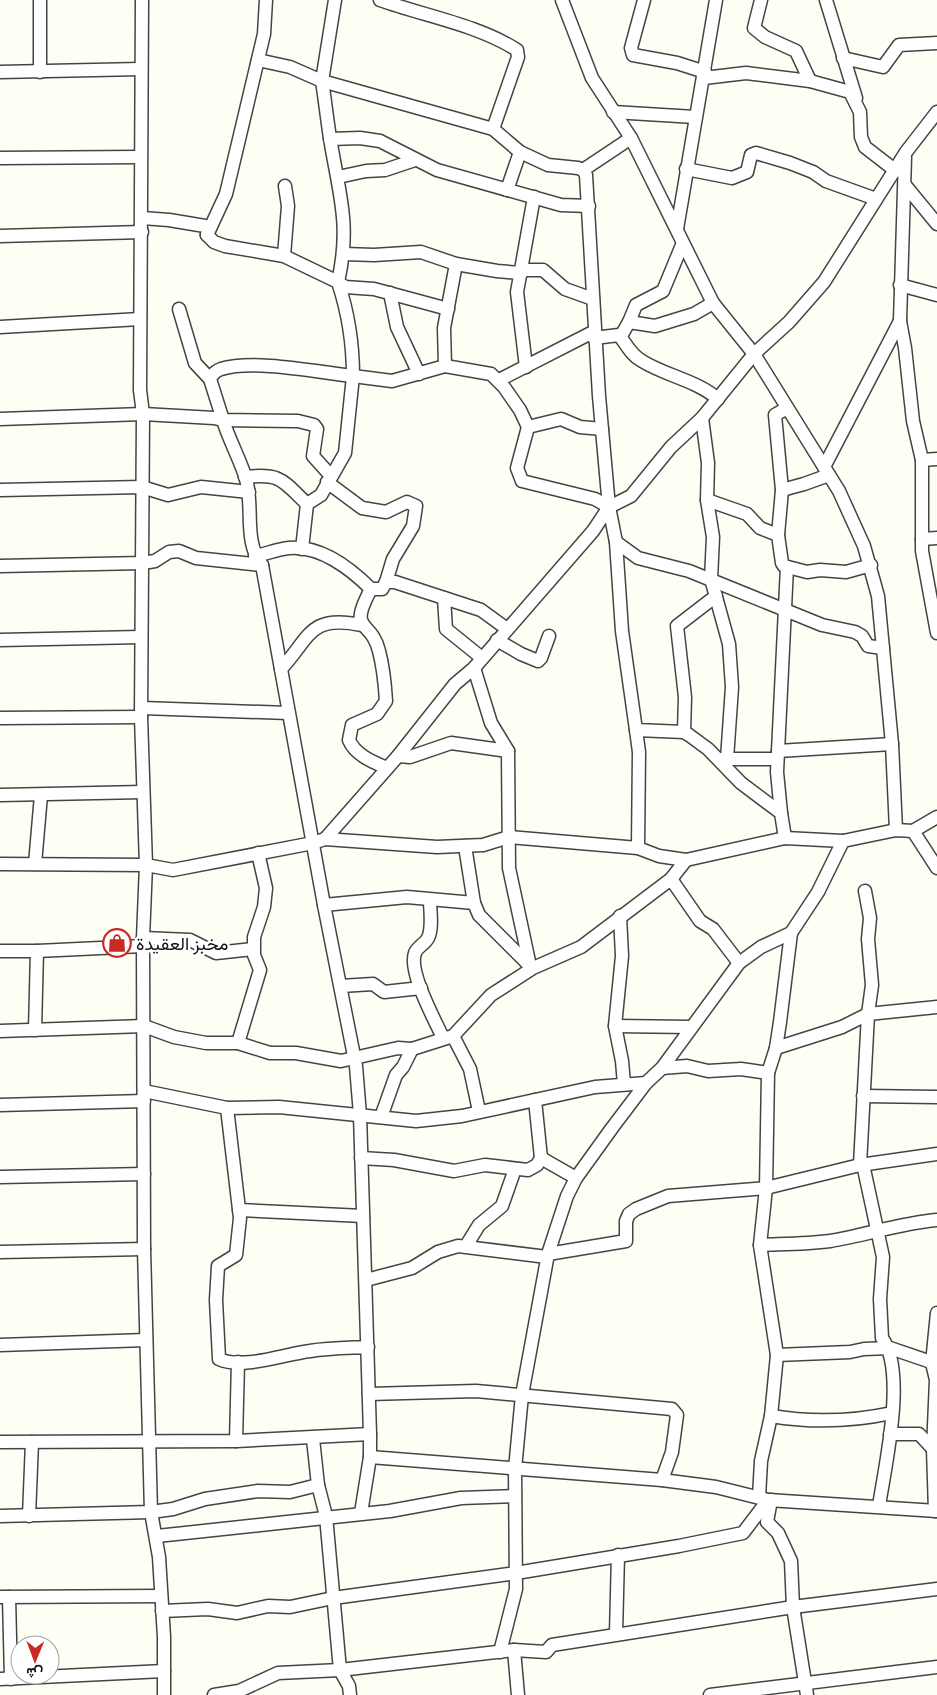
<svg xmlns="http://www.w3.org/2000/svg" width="937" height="1695" viewBox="0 0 937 1695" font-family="'IBM Plex Serif',Vazirmatn,serif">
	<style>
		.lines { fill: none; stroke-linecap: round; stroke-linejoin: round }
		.minor-casing { stroke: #444; stroke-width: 15 }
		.minor { stroke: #fff; stroke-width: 12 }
		.labels { text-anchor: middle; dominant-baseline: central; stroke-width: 5; stroke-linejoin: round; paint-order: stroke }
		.poi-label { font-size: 18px; fill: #111; stroke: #fff; text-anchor: start }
	</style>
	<rect width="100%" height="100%" fill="#fffef5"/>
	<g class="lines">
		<defs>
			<g id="minor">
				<path d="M 40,0 L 40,72"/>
				<path d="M 142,0 L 140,390 L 143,414 L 141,717 L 146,865 L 143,938 L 144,1249 L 151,1512 L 159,1557 L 164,1637 L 164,1695"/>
				<path d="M 335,0 L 322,81 L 493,129 L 520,152 L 548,165 L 578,168 L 583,170 L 586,175 L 599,396 L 609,507 L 616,542 L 622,631 L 636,730 L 684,732 L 689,735 L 708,749 L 741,783 L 781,813 L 785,838"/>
				<path d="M 380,0 C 425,16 478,25 517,50 L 518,57 L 493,129"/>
				<path d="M 562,0 L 592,78 L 631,138 L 713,303 L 754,354 L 839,491 L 864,546 L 878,596 L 892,744 L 896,830"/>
				<path d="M 644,0 L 631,48 L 633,55 L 677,63 L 705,72"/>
				<path d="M 761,0 L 754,28 L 765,37 L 796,51 L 810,81"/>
				<path d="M 826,0 L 856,98"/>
				<path d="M 843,58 L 883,67 L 899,45 L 937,43"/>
				<path d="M 258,60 L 290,67 L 322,81 C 325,100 327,119 330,138 C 339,194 351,224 338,282 L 345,287 L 374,289 L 448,309"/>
				<path d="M 0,72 L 141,69"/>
				<path d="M 704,78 L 746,73 L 810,81 L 850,92 L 860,112 L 861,137 L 865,147 L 896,171"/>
				<path d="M 613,112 L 695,117"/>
				<path d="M 330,139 L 360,138 L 380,141 L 437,170 L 561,205 L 589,206"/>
				<path d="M 905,157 L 900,321 L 905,348 L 913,421 L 922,460 L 922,551 L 937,633"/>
				<path d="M 0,158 L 139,157"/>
				<path d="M 686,169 L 732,178 L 747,172 L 751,155 L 756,153 L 790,163 L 813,172 L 826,181 L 876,199"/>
				<path d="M 583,170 L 631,138"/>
				<path d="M 338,177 L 366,171 L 385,170 L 415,160"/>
				<path d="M 905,185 L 937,224"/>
				<path d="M 507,190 L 520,152"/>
				<path d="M 142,218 L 169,220 L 205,226 L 209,230 L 207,235 L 214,242 L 225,246 L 284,256 L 338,282 C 348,312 353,344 353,376 L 392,381 L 445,366 L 491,374 L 504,387 L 520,410 L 528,427 L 517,468 L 522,481 L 595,499 L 609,507"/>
				<path d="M 677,229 L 716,0"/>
				<path d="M 207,235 L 226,194 L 264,34 L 266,0"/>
				<path d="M 0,236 L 142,232"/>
				<path d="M 344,254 L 374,255 L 421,252 L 456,264 L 497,271 L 520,273 L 526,270 L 543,270 L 565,289 L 593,299"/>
				<path d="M 284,256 L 288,206 L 285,186"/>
				<path d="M 900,285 L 937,295"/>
				<path d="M 390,293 L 397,327 L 419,374"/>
				<path d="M 179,309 L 195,363 L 210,379"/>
				<path d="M 629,322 L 636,305 L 663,291 L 682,245"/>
				<path d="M 0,327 L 140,319"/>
				<path d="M 621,336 L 629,322 L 655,326 L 694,314 L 713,303"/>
				<path d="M 594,338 L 619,335 C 626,344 631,355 642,361 C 666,376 696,380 718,399"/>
				<path d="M 445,366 L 444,328 L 456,264"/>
				<path d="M 526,367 L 517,292 L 534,197"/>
				<path d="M 499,380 L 593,332"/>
				<path d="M 702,418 L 708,463 L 707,500 L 713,537 L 711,579 L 729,644 L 732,687 L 727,759"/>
				<path d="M 0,419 L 143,414 L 214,418 L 223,420 C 229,440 240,459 246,479 C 254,506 243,542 262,565 L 324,905 L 356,1066 L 360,1115 L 370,1434 L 370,1457 L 361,1513"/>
				<path d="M 528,427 L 561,419 L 580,427 L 602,429"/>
				<path d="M 922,460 L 937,459"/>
				<path d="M 824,467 L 900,321"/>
				<path d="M 245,477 C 281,473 282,480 307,504"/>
				<path d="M 327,482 L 362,508 L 386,512 L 407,502 L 416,506 L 413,526 L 393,559 L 386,582"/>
				<path d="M 0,490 L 142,487 L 168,495 L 201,487 L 249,492"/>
				<path d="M 782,490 L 804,484 L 829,475"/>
				<path d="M 707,500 L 747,514 L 760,528 L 778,535 L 782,563 L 784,566 L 807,572 L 820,570 L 846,572 L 871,565"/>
				<path d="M 778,535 L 782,490 L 775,415 L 787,408"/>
				<path d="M 922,539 L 937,538"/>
				<path d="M 616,542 L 638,558 L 689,571 L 822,625 L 855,632 L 862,636 L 868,646 L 883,648"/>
				<path d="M 302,549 L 307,504 L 321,495 L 345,453 L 353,376 C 317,372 254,359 221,369 C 215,371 213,374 210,379 L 223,420 L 298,421 L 314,425 L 317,429 L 313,456 L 331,476"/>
				<path d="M 255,556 C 266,554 278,549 289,548 C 320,545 351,569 371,589 L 382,589 L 386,582 L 395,582 L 481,610 L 507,629"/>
				<path d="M 0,566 L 143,563 L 155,561 L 169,552 L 179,551 L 196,558 L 262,565"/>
				<path d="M 371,589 C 347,634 371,618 379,651 C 383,666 385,685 386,701 L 377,714 L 352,725 L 349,740 C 355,755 373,762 387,768"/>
				<path d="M 444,598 L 446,629 L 482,658"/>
				<path d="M 0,640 L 141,637"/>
				<path d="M 497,640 L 521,654 L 538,661 L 541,658 L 549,636"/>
				<path d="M 474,668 L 491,723 L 508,751 L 509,868 L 530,966"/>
				<path d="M 281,669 C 310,638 309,614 361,625"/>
				<path d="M 142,708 L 288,713"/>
				<path d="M 0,718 L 141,717"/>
				<path d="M 636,730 L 639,752 L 638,848"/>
				<path d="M 684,732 L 685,697 L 677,626 L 716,596"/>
				<path d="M 778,751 L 892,744"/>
				<path d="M 398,756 L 410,757 L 451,743 L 508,751"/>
				<path d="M 720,759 L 777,759"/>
				<path d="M 0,795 L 143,792"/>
				<path d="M 781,813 L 777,772 L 787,567"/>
				<path d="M 913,831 L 937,868"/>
				<path d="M 325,839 L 398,756 L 455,684 L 474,668 L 593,531 L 609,507 L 631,496 L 671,447 L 702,418 L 754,354 L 789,322 L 824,282 L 906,152 L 937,112"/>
				<path d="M 465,846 L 474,903"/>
				<path d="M 0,864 L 146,865 L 173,870 L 313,843 L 325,839 L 437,847 L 483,845 L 509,837 L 638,848 L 659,856 L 686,860 L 785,838 L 843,841"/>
				<path d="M 35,864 L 41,795"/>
				<path d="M 671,879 L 700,921 L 713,929 L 739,963"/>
				<path d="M 865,891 L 870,918 L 868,939 L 872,985 L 868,1014 L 860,1165 L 864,1169 L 883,1257 L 880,1299 L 882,1338 C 907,1371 885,1466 879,1506"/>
				<path d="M 430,900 C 430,911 433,928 428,938 C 425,944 417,947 415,953 C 408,972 435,1020 443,1038"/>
				<path d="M 324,905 L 407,897 L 474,903 L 479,915 L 531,967"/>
				<path d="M 620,916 L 622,956 L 615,1026 L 622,1061 L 624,1084"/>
				<path d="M 143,938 L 190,940 L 216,953 L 253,949"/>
				<path d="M 0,951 L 37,951 L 143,946"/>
				<path d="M 341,986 L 373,984 L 384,992 L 421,988"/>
				<path d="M 615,1026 L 692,1027"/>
				<path d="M 35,1030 L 37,951"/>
				<path d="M 0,1031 L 144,1026 L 174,1037 L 206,1043 L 238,1043 L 270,1053 L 296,1053 L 341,1061 L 398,1048 L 412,1049 L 453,1036 L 491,995 L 533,968 L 581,947 L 671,879 L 686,860"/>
				<path d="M 453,1036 L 470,1069 L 479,1111"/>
				<path d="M 238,1043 L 260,970 L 254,955 L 254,937 L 264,907 L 266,888 L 258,853"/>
				<path d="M 776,1048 L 842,1027 L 868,1014 L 937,1007"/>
				<path d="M 662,1068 L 687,1066 L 708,1071 L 741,1069 L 768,1073"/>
				<path d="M 144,1091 L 227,1108 L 279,1107 L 416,1121 L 462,1116 L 595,1087 L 646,1083"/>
				<path d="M 863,1096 L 937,1097"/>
				<path d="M 0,1105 L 144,1101"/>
				<path d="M 227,1108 L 240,1218 L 236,1255 L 218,1266 L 216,1300 L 219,1359 C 243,1370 284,1354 310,1351 C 329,1348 348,1348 368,1347"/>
				<path d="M 381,1117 L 396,1075 L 403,1067 L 412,1049"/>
				<path d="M 361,1158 L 394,1160 L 454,1171 L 485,1165 L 528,1170 L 537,1165 L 541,1158 L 535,1100"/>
				<path d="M 541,1158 L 576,1178"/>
				<path d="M 0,1177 L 144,1174"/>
				<path d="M 239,1210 L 363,1216"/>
				<path d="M 760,1245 C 783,1244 807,1244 830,1241 C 866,1235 901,1223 937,1220"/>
				<path d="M 466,1246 L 479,1225 L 502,1206 L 515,1169"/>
				<path d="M 0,1252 L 144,1249"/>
				<path d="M 548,1254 L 626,1241 L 626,1221 L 629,1214 L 636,1209 L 668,1196 L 766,1188 L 860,1165 L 937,1154"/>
				<path d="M 366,1280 L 412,1268 L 438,1252 L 458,1246 L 547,1257"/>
				<path d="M 0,1345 L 146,1340"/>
				<path d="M 777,1355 L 850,1352 L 864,1349 L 890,1348 L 937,1364"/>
				<path d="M 369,1394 L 476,1391 L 672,1409 L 677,1415 L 672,1452 L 662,1480"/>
				<path d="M 771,1416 C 813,1423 850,1422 892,1413"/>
				<path d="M 890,1434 L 919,1434 L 933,1449 L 936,1448"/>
				<path d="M 313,1439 L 318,1485 L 326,1516 L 340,1670 L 349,1686 L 350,1695"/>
				<path d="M 236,1441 L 238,1362"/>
				<path d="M 0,1442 L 236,1441 L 370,1434"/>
				<path d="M 370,1457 L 662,1480 L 716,1487 L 768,1500 L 937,1511"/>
				<path d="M 759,1497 L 761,1461 L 771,1416 L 777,1355 L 760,1245 L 766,1188 L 768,1073 L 776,1048 L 780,1022 L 791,933"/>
				<path d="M 771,1500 L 767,1522 L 778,1533 L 791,1561 L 793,1607 L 807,1695"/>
				<path d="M 935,1511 L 933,1449 L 936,1380 L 932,1363 L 937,1313"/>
				<path d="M 0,1516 L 151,1512 L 173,1509 L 205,1499 L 258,1491 L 290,1492 L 318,1485"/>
				<path d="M 29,1516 L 32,1442"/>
				<path d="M 157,1536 L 390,1511 L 461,1498 L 515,1496"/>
				<path d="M 0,1597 L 161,1596"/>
				<path d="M 9,1597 L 11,1679"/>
				<path d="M 162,1611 L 208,1609 L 237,1613 L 268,1606 L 290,1607 L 333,1598 L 516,1573 L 679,1546 L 743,1533 L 768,1500"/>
				<path d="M 616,1633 L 618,1555"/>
				<path d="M 514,1650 L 518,1695"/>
				<path d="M 500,1652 L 516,1589 L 515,1469 L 522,1395 L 548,1254 L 567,1196 L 576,1178 L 612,1128 L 646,1083 L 662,1068 L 739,963 L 761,947 L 791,933 L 818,892 L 843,841 L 896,830 L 913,831 L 937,817"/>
				<path d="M 0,1679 L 164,1671"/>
				<path d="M 214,1695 L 239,1691 L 278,1673 L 340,1670 L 514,1650 L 546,1652 L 552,1645 L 793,1607 L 937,1589"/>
				<path d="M 710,1695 L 937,1667"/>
			</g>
		</defs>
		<use href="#minor" class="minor-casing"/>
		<use href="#minor" class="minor"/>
	</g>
	<defs>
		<symbol id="shop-ring" viewBox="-11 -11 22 22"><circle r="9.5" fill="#fff" stroke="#c92921" stroke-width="1.5"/><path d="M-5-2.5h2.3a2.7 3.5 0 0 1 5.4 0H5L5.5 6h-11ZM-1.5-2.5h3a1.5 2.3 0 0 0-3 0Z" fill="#c92921"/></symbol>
	</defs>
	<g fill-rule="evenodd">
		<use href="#shop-ring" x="101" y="927" width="32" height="32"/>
	</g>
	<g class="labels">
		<g class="poi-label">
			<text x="136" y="943">مخبز العقيدة</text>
		</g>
	</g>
	<g transform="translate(35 1660) rotate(181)"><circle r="24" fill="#ffffff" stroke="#a0a0a0"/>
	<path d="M0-4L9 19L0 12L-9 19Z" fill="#c92921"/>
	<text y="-8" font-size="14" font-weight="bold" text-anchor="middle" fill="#111111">ش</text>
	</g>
</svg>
